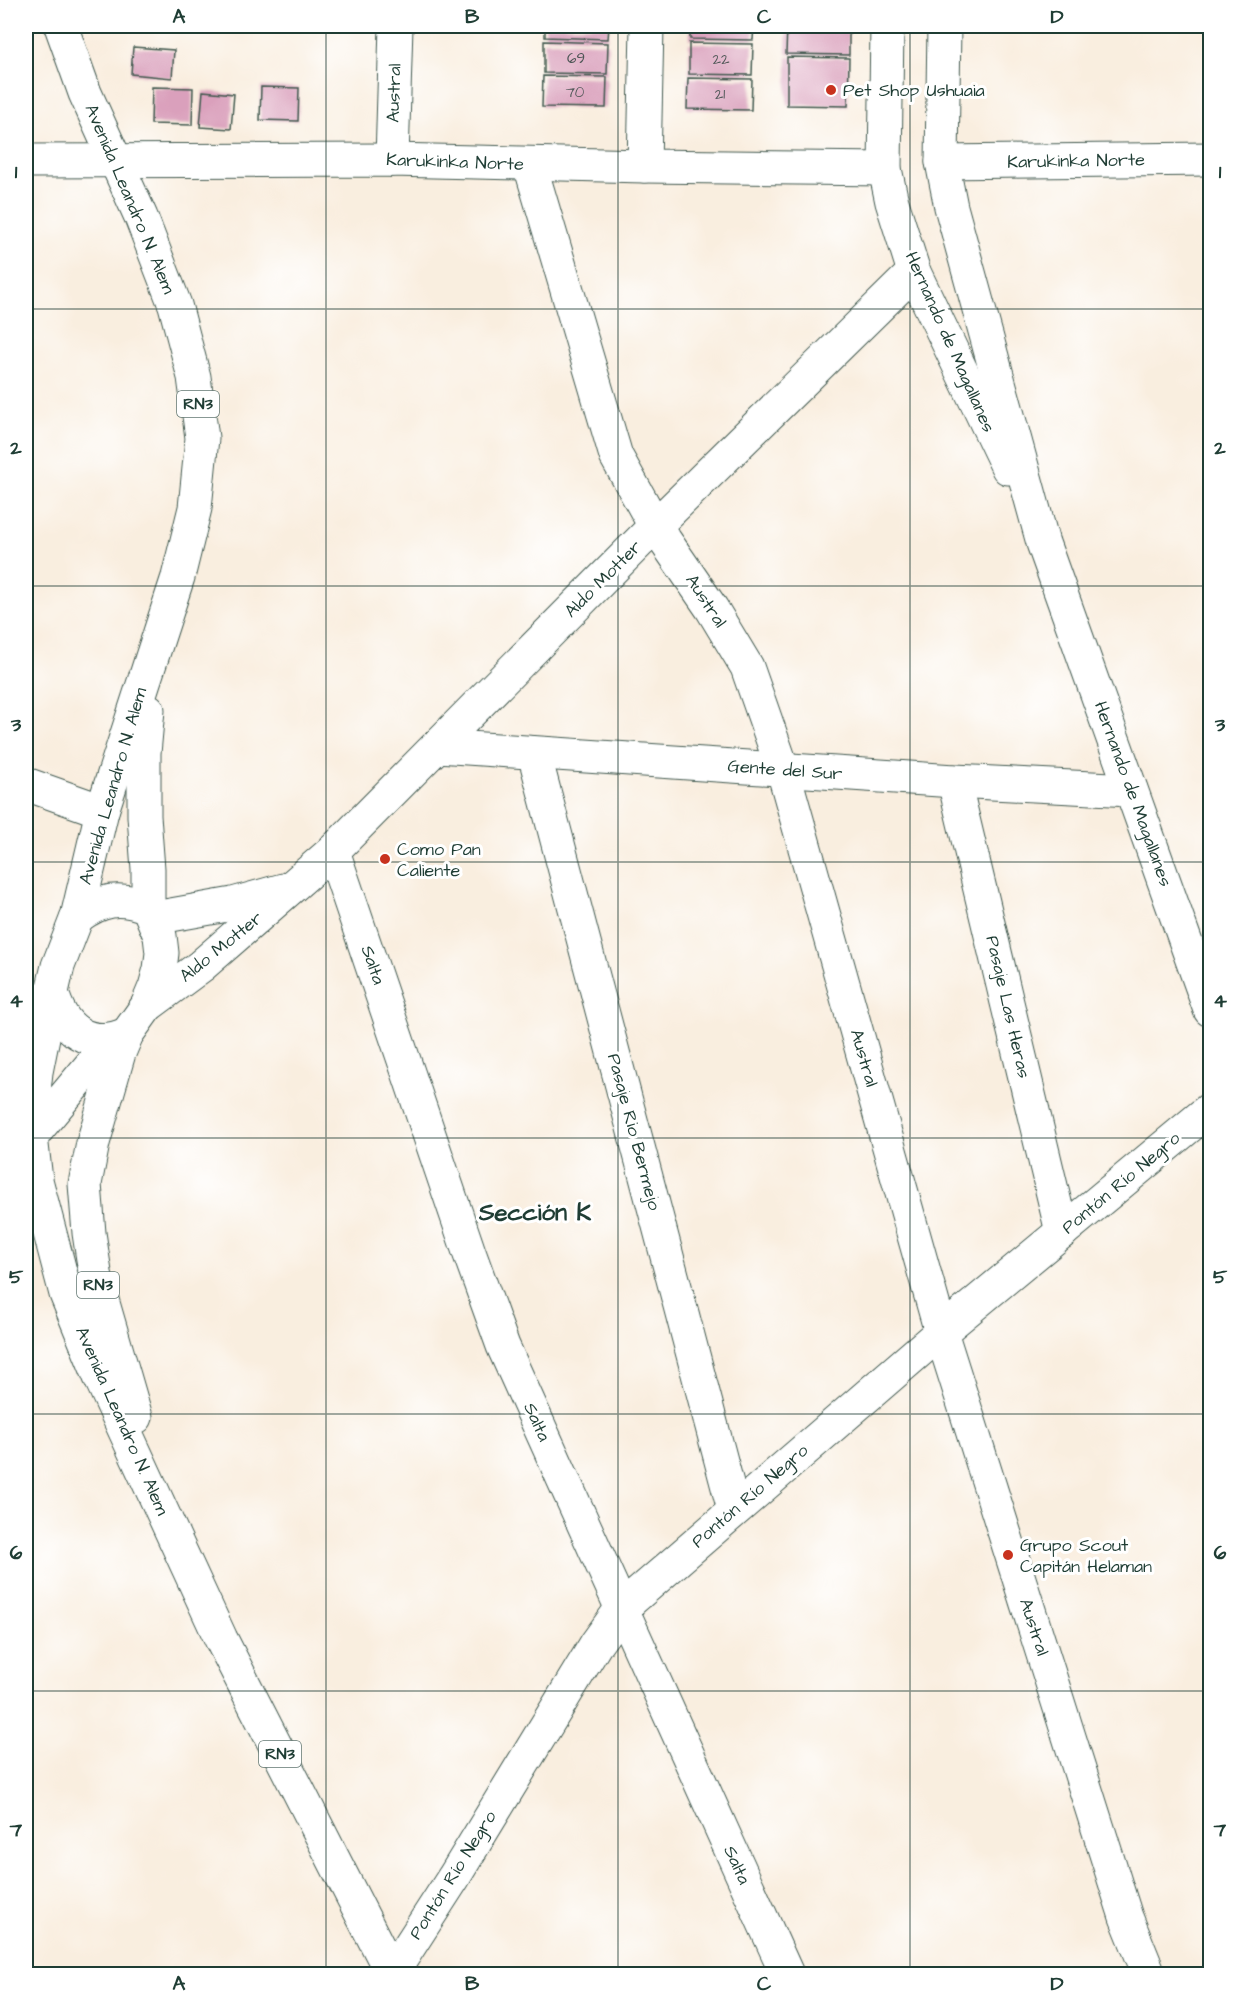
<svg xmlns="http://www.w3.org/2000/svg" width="1236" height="2000" viewBox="0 0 1236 2000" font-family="'Architects Daughter',sans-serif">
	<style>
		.building { fill: #daa0bc }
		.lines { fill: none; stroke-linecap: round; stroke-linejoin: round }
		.minor-casing { stroke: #40584e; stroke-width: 35 }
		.major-casing { stroke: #40584e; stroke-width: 35 }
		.highway-casing { stroke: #40584e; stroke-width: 35 }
		.minor { stroke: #fff; stroke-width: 33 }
		.major { stroke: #fff; stroke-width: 33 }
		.highway { stroke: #fff; stroke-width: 33 }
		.grid { fill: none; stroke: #1f3d34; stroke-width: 1.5; stroke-opacity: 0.55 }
		.poi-dot { fill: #c8321e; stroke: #fff; stroke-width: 2 }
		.labels { text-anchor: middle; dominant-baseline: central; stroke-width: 6; stroke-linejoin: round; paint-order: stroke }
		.number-label { font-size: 15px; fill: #4e5656 }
		.shield { fill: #fff; stroke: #627771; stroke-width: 1.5 }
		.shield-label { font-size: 16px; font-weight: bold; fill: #1f3d34 }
		.poi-label { font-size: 18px; fill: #1f3d34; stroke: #fff; text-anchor: start }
		.street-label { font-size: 18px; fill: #1f3d34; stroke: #fff }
		.district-label { font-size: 24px; font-weight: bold; fill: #1f3d34; stroke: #fff }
		.neatline { fill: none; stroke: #1f3d34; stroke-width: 2 }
		.grid-label { font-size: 20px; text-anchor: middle; font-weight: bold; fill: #1f3d34 }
	</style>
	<rect width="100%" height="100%" fill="#fff"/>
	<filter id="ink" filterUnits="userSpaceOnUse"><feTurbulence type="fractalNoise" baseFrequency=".0167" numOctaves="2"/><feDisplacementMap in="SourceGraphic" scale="12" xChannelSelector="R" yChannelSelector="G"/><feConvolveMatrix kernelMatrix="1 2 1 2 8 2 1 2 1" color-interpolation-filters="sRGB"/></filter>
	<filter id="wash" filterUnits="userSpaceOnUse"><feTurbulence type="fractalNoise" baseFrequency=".008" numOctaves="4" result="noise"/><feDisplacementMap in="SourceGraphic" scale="24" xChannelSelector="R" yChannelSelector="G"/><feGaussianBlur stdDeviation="1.35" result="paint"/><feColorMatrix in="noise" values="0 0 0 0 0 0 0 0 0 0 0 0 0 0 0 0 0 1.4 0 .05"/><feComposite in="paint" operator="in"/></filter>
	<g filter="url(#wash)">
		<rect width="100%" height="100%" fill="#f9eedf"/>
		<g id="blocks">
			<g class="building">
				<path d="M 545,26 L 609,26 L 608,39 L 545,37 Z"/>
				<path d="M 690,26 L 754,26 L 753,40 L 690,39 Z"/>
				<path d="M 787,26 L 849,26 L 849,55 L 786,54 Z"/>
				<path d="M 544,41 L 608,43 L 607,74 L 544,73 Z"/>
				<path d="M 689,43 L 753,44 L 752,75 L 689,74 Z"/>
				<path d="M 133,47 L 174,50 L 172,78 L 131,74 Z"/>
				<path d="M 787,57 L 849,58 L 848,106 L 787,105 Z"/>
				<path d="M 543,76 L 607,77 L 606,108 L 542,107 Z"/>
				<path d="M 688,78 L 752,79 L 751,110 L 687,109 Z"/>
				<path d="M 152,87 L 193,88 L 192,125 L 151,124 Z"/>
				<path d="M 261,87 L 299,88 L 298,121 L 260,120 Z"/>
				<path d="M 203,91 L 234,94 L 231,129 L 200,127 Z"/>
			</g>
		</g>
	</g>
	<g filter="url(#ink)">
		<use href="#blocks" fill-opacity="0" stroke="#40584e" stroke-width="1.5"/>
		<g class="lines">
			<defs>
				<g id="minor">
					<path d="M 392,160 L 396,26"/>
					<path d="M 26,161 L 392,160 L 644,166 L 885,169"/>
					<path d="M 942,162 L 1210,159"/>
					<path d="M 530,165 L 616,456 L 655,526 L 712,609 L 747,667 L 783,770 L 941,1332 L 1126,1917 L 1149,1974"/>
					<path d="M 644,166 L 647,26"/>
					<path d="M 438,746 L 954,781 L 1131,790"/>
					<path d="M 534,753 L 734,1510"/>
					<path d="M 954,781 L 1062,1232"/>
					<path d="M 26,784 L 102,811"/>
					<path d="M 333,851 L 469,1252 L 503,1346 L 787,1974"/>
					<path d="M 154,918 L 233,904 L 283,890"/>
					<path d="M 147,1006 L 201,966 L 333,851 L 655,526 L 914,272"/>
					<path d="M 26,1143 L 112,1040"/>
					<path d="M 392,1973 L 454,1877 L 596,1644 L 622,1608 L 941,1332 L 1210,1109"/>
				</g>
				<g id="major">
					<path d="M 887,26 L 885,169 L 892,202 L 914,272 L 1008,468"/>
					<path d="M 944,26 L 942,162 L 951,207 L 1043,543 L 1210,1010"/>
				</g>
				<g id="highway">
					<path d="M 61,26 L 85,93 L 141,217 L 175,305 L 194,377 L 202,438 L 195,508 L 178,577 L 102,811 L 77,917 L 58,966 L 52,992 L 36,1072 L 32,1110 L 31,1136 L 36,1180 L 66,1294 L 100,1377 L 221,1639 L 392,1974"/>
					<path d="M 77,917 C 102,899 119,896 148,907"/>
					<path d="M 52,992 C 62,1030 89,1050 127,1034"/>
					<path d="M 136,1417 L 96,1279 L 89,1233 L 85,1184 L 93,1143 L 119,1053 L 127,1034 L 147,1006 L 155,987 L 160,969 L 162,953 L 160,936 L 148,907 L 148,869 L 144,816 L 144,753 L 148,710"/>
				</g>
			</defs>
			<use href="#minor" class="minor-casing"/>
			<use href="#major" class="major-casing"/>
			<use href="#highway" class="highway-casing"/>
			<use href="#minor" class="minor"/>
			<use href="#major" class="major"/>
			<use href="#highway" class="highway"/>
		</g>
	</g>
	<path class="grid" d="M 326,26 L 326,1974M 618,26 L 618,1974M 910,26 L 910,1974M 26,309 L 1210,309M 26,586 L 1210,586M 26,862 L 1210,862M 26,1138 L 1210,1138M 26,1414 L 1210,1414M 26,1691 L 1210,1691"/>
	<g class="poi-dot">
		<circle cx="831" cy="90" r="6"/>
		<circle cx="385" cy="859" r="6"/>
		<circle cx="1008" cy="1555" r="6"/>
	</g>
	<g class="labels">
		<g class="number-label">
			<text x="576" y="58">69</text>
			<text x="721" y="59">22</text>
			<text x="575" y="92">70</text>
			<text x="720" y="94">21</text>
		</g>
		<g class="shield">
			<rect x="177" y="391" width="42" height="26" rx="4.5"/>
			<rect x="77" y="1272" width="42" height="26" rx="4.5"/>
			<rect x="259" y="1741" width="42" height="26" rx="4.5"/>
		</g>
		<g class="shield-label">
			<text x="198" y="404">RN3</text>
			<text x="98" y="1285">RN3</text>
			<text x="280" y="1754">RN3</text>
		</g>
		<g class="poi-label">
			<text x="843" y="90">Pet Shop Ushuaia</text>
			<text x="397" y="849">Como Pan<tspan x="397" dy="21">Caliente</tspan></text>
			<text x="1020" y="1545">Grupo Scout<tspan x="1020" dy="21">Capitán Helaman</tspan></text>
		</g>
		<g class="street-label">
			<text transform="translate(394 93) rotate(-88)">Austral</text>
			<text transform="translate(1076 161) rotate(-1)">Karukinka Norte</text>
			<text transform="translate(455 162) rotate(2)">Karukinka Norte</text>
			<text transform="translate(130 199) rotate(67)">Avenida Leandro N. Alem</text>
			<text transform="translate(950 342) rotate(66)">Hernando de Magallanes</text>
			<text transform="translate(603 579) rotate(-45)">Aldo Motter</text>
			<text transform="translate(706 601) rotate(57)">Austral</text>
			<text transform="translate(785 770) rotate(4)">Gente del Sur</text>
			<text transform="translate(113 786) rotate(-74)">Avenida Leandro N. Alem</text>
			<text transform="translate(1133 794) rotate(70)">Hernando de Magallanes</text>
			<text transform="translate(221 947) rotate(-39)">Aldo Motter</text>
			<text transform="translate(373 965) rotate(71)">Salta</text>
			<text transform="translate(1008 1007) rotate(77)">Pasaje Las Heras</text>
			<text transform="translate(864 1058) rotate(74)">Austral</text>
			<text transform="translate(634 1132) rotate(75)">Pasaje Rio Bermejo</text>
			<text transform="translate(1121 1183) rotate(-40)">Pontón Río Negro</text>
			<text transform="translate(122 1421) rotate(66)">Avenida Leandro N. Alem</text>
			<text transform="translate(537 1422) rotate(66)">Salta</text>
			<text transform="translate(750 1496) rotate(-41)">Pontón Río Negro</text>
			<text transform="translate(1034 1627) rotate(72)">Austral</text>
			<text transform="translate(737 1865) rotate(66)">Salta</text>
			<text transform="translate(453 1875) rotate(-58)">Pontón Río Negro</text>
		</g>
		<g class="district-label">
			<text x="535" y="1213">Sección K</text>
		</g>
	</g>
	<rect width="1236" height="2000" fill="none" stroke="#fff" stroke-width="66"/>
	<rect x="33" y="33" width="1170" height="1934" class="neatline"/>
	<g class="grid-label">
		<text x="179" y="23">A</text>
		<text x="472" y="23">B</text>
		<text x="764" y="23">C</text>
		<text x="1057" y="23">D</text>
		<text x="16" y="178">1</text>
		<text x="1220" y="178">1</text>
		<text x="16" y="454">2</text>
		<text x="1220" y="454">2</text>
		<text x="16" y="731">3</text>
		<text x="1220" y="731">3</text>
		<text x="16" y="1007">4</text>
		<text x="1220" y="1007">4</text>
		<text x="16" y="1283">5</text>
		<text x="1220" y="1283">5</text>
		<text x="16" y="1559">6</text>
		<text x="1220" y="1559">6</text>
		<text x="16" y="1836">7</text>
		<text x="1220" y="1836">7</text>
		<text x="179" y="1990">A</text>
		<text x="472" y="1990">B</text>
		<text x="764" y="1990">C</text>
		<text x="1057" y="1990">D</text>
	</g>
</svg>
